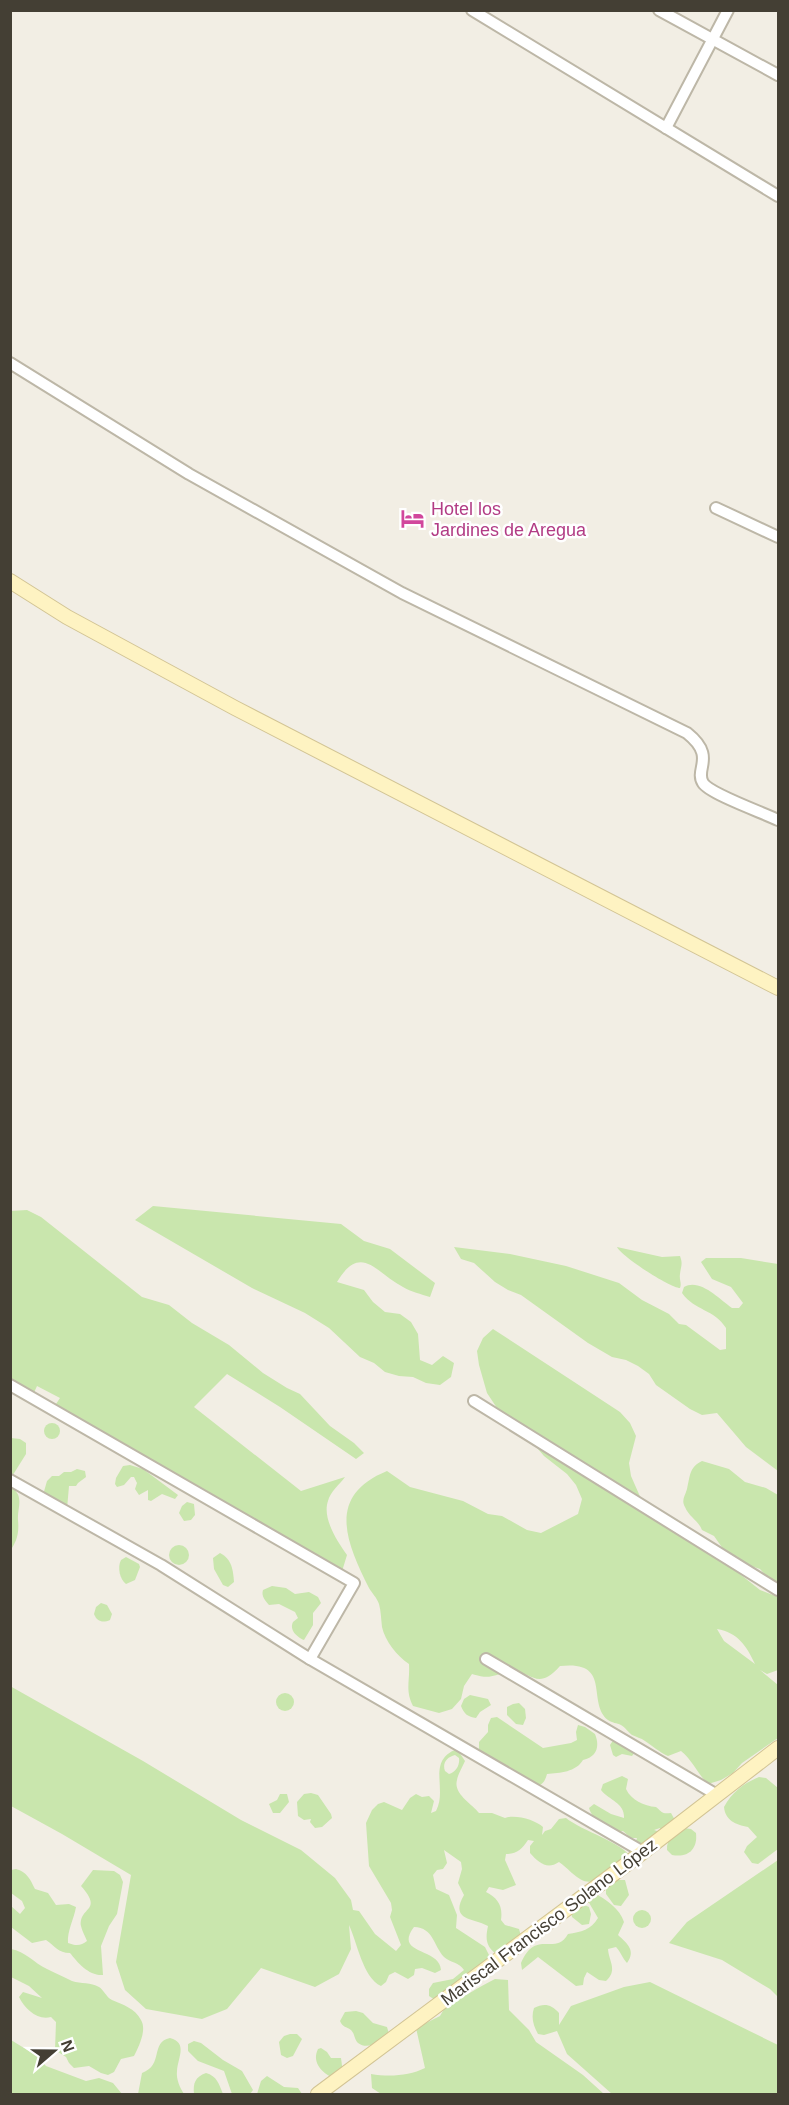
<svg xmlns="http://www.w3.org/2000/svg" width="789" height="2105" viewBox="0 0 789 2105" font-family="Helvetica,sans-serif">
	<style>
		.green { fill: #c9e6ad; fill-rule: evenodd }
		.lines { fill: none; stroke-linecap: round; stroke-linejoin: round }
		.street-casing { stroke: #bdb7a7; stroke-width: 14 }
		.secondary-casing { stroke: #d2c494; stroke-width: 16 }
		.street { stroke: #fff; stroke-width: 10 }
		.secondary { stroke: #fef3c2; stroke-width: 14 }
		.labels { text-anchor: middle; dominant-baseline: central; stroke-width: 5; stroke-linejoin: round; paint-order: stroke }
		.hotel-label { font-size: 18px; fill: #b23c85; stroke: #fff; text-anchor: start }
		.street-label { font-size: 18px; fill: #443f34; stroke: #fff }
	</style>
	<rect width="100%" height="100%" fill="#f2eee4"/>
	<g class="green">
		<path d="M 153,1206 L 341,1224 L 364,1241 L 390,1249 L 435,1283 L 430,1297 C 421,1294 411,1292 403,1287 C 376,1273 361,1242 337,1282 L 364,1290 L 373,1302 L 385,1312 L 400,1314 L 411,1322 L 418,1334 L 420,1360 L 432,1365 L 443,1356 L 454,1363 L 451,1377 L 440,1385 L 426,1383 L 413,1377 L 399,1376 L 385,1372 L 374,1363 L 360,1357 L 329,1328 L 305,1313 L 252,1288 L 135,1220 Z"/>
		<path d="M 27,1210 L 41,1217 L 142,1297 L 169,1305 L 192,1323 L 229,1345 L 263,1373 L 287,1388 L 300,1394 L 330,1426 L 354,1443 L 364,1453 L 356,1459 L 280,1407 L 227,1374 L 194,1407 L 301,1491 L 345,1477 C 340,1484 330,1492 328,1501 C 322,1518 337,1541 347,1555 L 343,1568 L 344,1573 L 54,1407 L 60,1398 L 37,1386 L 32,1397 L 11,1384 L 10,1211 Z"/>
		<path d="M 454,1247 L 510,1254 L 566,1266 L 619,1283 L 642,1300 L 669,1314 L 679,1324 L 686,1325 L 720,1350 L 726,1349 L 726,1328 C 714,1309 695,1311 682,1293 L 684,1287 C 700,1278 719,1299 732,1308 L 739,1308 L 743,1303 L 731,1287 L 712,1279 L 701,1262 L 706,1258 L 741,1258 L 778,1264 L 778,1471 L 746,1447 L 717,1413 L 702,1415 L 690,1409 L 656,1385 L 649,1374 L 638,1366 L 626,1360 L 612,1357 L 588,1343 L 521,1295 L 508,1290 L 495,1282 L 474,1263 L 461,1259 Z"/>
		<path d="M 617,1247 L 662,1257 L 680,1256 C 683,1264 681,1266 680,1274 C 679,1280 682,1283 680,1288 C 670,1288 621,1256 617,1247 Z"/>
		<path d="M 493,1329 L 620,1412 L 630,1423 L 636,1436 L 629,1463 L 631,1476 L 642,1501 L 697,1540 L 760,1590 L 778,1597 L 778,1670 L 767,1674 L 760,1670 L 778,1685 L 778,1738 L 742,1763 L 733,1773 L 721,1780 L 708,1784 C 697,1773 693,1761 681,1751 L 668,1756 C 659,1752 653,1746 645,1741 C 641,1738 636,1737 632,1735 C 628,1732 625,1727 621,1725 C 617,1723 612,1723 608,1720 C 586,1702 613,1660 560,1666 C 536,1693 532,1669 509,1672 C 491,1675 492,1680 472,1674 L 464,1686 L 461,1699 L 452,1709 L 439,1713 L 413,1706 C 405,1690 410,1682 409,1664 C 397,1656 385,1641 382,1627 C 381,1619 381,1611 379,1604 C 377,1598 372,1593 369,1588 C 346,1542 326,1496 387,1471 L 410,1487 L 463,1501 L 488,1514 L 502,1516 L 527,1530 L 541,1533 L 578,1514 L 582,1499 L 576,1485 L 567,1474 L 544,1456 L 526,1435 L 503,1417 L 487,1393 L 479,1365 L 477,1351 L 483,1338 ZM 717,1629 C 738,1633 746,1645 755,1664 L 724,1641 Z"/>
		<circle cx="52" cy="1431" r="8"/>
		<path d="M 11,1438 L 20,1439 L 26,1443 L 26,1454 L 11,1478 Z"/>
		<path d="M 702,1461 L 729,1469 L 745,1482 L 766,1488 L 778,1495 L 778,1585 L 769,1579 L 760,1569 L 742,1563 L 738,1557 L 726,1553 L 714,1536 L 702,1530 C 698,1520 689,1517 685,1507 C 681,1500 685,1496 687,1489 C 690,1477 689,1467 702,1461 Z"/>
		<path d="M 130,1465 L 143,1469 L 178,1495 L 175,1499 L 162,1494 L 151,1501 L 148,1500 L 148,1490 L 139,1495 L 135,1489 L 137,1483 L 134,1477 L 131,1477 L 124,1485 L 117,1487 L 115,1484 L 116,1478 L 123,1466 Z"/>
		<path d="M 77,1469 L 85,1471 L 86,1477 L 78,1483 L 76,1486 L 69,1486 L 67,1509 L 43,1495 L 47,1481 L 52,1476 L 59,1476 L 64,1472 L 71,1472 Z"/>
		<path d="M 11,1487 C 25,1496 17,1508 18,1520 C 19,1530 18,1539 12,1548 Z"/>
		<path d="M 187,1502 L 194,1504 L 195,1515 L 191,1520 L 184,1521 L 179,1513 L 182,1506 Z"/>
		<circle cx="179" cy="1555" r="10"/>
		<path d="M 220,1553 C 232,1559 233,1570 234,1582 L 228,1587 L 223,1585 L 214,1569 L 213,1558 Z"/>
		<path d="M 126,1557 L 139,1564 L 140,1567 L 135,1580 L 126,1584 C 120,1580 117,1567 121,1560 Z"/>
		<path d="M 272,1586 L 286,1588 L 295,1594 L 309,1592 L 318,1597 L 321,1603 L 313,1613 L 313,1625 L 304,1640 C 297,1637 289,1630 293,1622 L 298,1618 L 295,1612 L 279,1604 L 269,1605 C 265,1600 261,1596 263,1590 Z"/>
		<path d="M 101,1603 L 107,1605 L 112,1614 L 110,1620 C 103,1623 97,1622 94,1614 L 96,1607 Z"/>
		<path d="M 10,1686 L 143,1761 L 241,1820 L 301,1850 L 335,1878 L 351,1900 L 353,1910 L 359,1911 L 375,1934 L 396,1951 L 401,1945 L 390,1917 L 392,1910 L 391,1903 L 369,1866 L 366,1823 L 372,1810 L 378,1804 L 384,1802 L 402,1810 L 410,1798 L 416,1794 L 422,1797 L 429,1796 L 434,1801 L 431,1813 L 436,1811 C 448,1789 426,1761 457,1749 L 465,1761 C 462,1768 458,1774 457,1780 C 453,1794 472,1804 479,1813 L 492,1813 L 505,1818 C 515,1814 536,1820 543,1827 L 542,1835 L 545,1831 L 551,1829 L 559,1819 L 566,1818 C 582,1831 624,1843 631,1858 L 621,1867 L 615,1864 L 613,1868 C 605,1870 603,1875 597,1879 C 583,1889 570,1869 559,1862 C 547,1870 539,1863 530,1853 L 530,1846 L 534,1841 L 528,1840 C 522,1849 517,1854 506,1854 L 505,1860 L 516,1885 L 503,1890 L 489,1887 L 486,1892 C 498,1898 503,1906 501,1920 L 505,1925 L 519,1929 L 521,1936 L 499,1956 C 486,1947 485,1940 488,1926 C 474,1918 449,1921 464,1895 L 458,1883 L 462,1869 L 461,1862 L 444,1850 L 447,1863 L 443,1869 L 437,1870 L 433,1875 L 436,1889 L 449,1895 L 457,1915 L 456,1928 L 485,1947 L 491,1959 L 435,2000 L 429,1996 L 429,1989 L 433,1983 L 453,1979 L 464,1970 C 459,1962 451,1963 444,1957 C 433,1945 434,1928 414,1927 C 393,1955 440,1947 441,1970 L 435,1973 L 422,1968 L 415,1969 L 414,1975 L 408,1979 L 395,1972 L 389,1975 L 386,1982 L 381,1986 C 363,1978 357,1942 349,1925 L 351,1949 L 339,1974 L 315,1987 L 261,1968 L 227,2009 L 202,2019 L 146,2009 L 125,1990 L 116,1962 L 131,1875 L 62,1834 L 11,1806 ZM 455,1755 L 459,1758 C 460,1765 456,1772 449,1774 L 445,1771 C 442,1763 447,1757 455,1755 Z"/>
		<circle cx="285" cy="1702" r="9"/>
		<path d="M 470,1695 L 488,1699 L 491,1705 L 480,1712 L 476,1718 C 468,1717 464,1714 461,1706 L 464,1699 Z"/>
		<path d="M 519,1703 L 525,1709 L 526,1718 L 523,1725 L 516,1724 L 507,1715 L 507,1707 L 513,1704 Z"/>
		<path d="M 497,1717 L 543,1748 L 571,1743 L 577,1740 L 576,1732 L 578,1725 L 585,1727 L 595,1734 C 600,1746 597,1757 583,1760 C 576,1772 560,1773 547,1774 C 545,1782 542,1785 534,1788 L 495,1763 L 479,1749 L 479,1742 L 488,1732 L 488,1725 L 491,1718 Z"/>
		<path d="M 614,1739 L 635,1752 L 632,1756 L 622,1754 L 616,1757 L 613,1755 L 610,1745 Z"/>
		<path d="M 622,1776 L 628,1779 L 626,1789 C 631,1800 644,1806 656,1807 C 663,1813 662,1814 671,1813 L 676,1822 L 661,1831 L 660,1828 L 654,1830 L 660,1832 L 643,1851 L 635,1844 L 637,1838 L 631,1838 L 623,1831 L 619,1832 C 607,1825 593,1822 589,1808 L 594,1804 L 611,1814 L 624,1818 C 625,1803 610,1801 601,1790 L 603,1784 Z"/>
		<path d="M 759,1777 L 766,1778 L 778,1788 L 778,1849 L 758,1864 L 752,1863 L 744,1852 L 747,1846 L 757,1837 L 748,1827 C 736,1825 725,1820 724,1807 C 732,1792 744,1783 759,1777 Z"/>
		<path d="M 311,1793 L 318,1795 L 331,1814 L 332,1818 L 322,1827 L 315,1828 L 310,1822 L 311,1819 L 304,1820 L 298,1816 L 297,1802 L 304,1794 Z"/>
		<path d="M 280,1794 L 287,1794 L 289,1802 L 280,1813 L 273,1813 L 269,1804 L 277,1800 Z"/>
		<path d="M 684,1828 L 691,1829 L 696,1833 C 698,1850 687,1858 672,1855 L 667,1850 C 666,1839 675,1833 684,1828 Z"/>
		<path d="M 778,1860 L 778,1997 L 770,1989 L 722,1960 L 669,1943 L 687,1922 Z"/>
		<path d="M 16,1869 C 27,1872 30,1879 35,1889 L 48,1893 L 56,1905 L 69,1904 L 76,1907 C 74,1919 67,1931 68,1943 C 76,1946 81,1946 87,1941 C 85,1936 82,1931 81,1926 C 79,1906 104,1912 81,1886 L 93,1870 L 114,1871 L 120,1875 L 123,1882 L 117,1914 L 109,1926 L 101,1946 L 103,1975 C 89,1976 78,1963 70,1953 C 58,1953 55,1946 46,1940 L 32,1943 L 11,1927 L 11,1906 L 20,1914 L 25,1908 L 22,1901 L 11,1893 L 11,1870 Z"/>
		<path d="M 618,1880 L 625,1880 L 629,1895 L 621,1906 L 614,1905 L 606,1894 L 606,1887 Z"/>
		<path d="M 594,1893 C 606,1899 620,1909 624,1922 L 618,1935 C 628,1944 636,1951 627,1963 C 622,1958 621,1952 616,1947 L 608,1949 C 609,1962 618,1970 606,1981 L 599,1980 L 587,1972 L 584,1978 L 583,1985 L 576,1986 L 538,1957 L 522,1970 L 521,1963 C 536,1928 555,1957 568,1934 C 581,1932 591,1930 598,1918 L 588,1901 Z"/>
		<path d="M 582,1904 L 589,1907 L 591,1914 L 589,1924 L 582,1925 L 572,1917 L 571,1910 Z"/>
		<circle cx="642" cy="1919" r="9"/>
		<path d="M 11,1949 C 25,1951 34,1963 47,1969 C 55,1973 64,1977 72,1981 C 81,1984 91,1982 99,1987 C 104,1990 106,1997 112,2000 C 123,2005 135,2008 141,2020 C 147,2030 139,2046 134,2056 L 121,2059 L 114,2072 L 108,2075 L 101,2073 L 89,2066 L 74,2068 L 69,2063 L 66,2057 L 55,2050 L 56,2022 L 51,2017 C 38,2021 25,2009 19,1997 L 23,1992 L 42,1998 L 29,1986 L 11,1977 Z"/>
		<path d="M 495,1979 L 508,1980 L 509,2010 L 529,2030 L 536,2042 L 583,2075 L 604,2094 L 381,2094 L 372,2088 L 371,2074 C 389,2077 409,2076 425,2068 L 416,2028 L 440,2016 L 447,2004 C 464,1998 478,1987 495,1979 Z"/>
		<path d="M 650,1982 L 778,2045 L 778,2094 L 612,2094 L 567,2054 L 557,2031 L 544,2035 L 538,2034 C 533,2025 531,2017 534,2008 C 544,2003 551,2004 559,2013 L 559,2025 L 571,2006 L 624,1987 Z"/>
		<path d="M 356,2011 L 363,2013 L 373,2023 L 387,2027 L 389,2034 C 381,2040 369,2051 358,2043 C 354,2039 355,2034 351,2030 C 346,2026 343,2028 340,2021 L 345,2012 Z"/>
		<path d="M 290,2034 L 297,2034 L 302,2039 L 293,2056 L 287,2058 L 281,2055 L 279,2042 L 284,2036 Z"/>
		<path d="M 170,2038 C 188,2043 178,2057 177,2071 C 176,2079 180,2088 184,2094 L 138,2094 L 142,2073 C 164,2065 150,2042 170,2038 Z"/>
		<path d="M 11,2040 L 37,2056 L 46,2066 L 86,2081 L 99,2078 L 113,2083 L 122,2094 L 11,2094 Z"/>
		<path d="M 194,2041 L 201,2043 L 223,2060 L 242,2071 L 253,2090 L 250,2094 L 232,2094 L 224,2071 L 198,2061 L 188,2051 L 188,2044 Z"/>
		<path d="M 321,2048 L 327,2052 L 331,2058 L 341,2058 L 343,2073 L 331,2077 C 320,2071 312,2061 318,2049 Z"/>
		<path d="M 206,2073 C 217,2076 219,2084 223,2094 L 194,2094 C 193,2083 195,2077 206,2073 Z"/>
		<path d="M 267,2076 L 284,2087 L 298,2088 L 302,2094 L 257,2094 L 261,2081 Z"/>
	</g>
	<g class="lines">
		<defs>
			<g id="street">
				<path d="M 472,10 L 778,196"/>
				<path d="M 659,10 L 778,75"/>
				<path d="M 666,128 L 728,10"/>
				<path d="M 10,363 L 189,474 L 402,593 L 687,733 C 717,757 694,769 703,783 C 710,794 764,813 778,820"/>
				<path d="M 716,508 L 778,537"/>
				<path d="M 10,1385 L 354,1583 L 310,1659"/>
				<path d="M 474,1401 L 778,1590"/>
				<path d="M 10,1480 L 161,1565 L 310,1659 L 643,1852"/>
				<path d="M 486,1659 L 717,1795"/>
			</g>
			<g id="secondary">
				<path d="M 10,581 L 67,617 L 235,708 L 778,988"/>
				<path d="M 318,2094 L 643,1852 L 778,1748"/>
			</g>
		</defs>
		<use href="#street" class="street-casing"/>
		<use href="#secondary" class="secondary-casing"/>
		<use href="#street" class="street"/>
		<use href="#secondary" class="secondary"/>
	</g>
	<defs>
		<symbol id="hotel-bare" viewBox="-9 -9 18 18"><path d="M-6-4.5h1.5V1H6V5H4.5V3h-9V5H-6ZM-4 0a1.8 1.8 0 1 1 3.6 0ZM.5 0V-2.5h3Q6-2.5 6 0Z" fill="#d1479c" stroke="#fff" stroke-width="2.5" paint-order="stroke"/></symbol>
	</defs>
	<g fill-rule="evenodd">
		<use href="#hotel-bare" x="396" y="502" width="33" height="33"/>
	</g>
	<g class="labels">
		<g class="hotel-label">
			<text x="431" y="509">Hotel los<tspan x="431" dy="21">Jardines de Aregua</tspan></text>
		</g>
		<g class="street-label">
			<text transform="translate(549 1922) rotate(-37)">Mariscal Francisco Solano López</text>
		</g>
	</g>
	<rect width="789" height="2105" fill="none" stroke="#443f34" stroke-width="24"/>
	<g transform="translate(54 2051) rotate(70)" stroke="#ffffff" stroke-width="4.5" paint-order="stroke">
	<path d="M0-4.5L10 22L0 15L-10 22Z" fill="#443f34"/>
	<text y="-9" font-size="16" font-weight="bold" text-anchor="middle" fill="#443f34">N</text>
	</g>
</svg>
